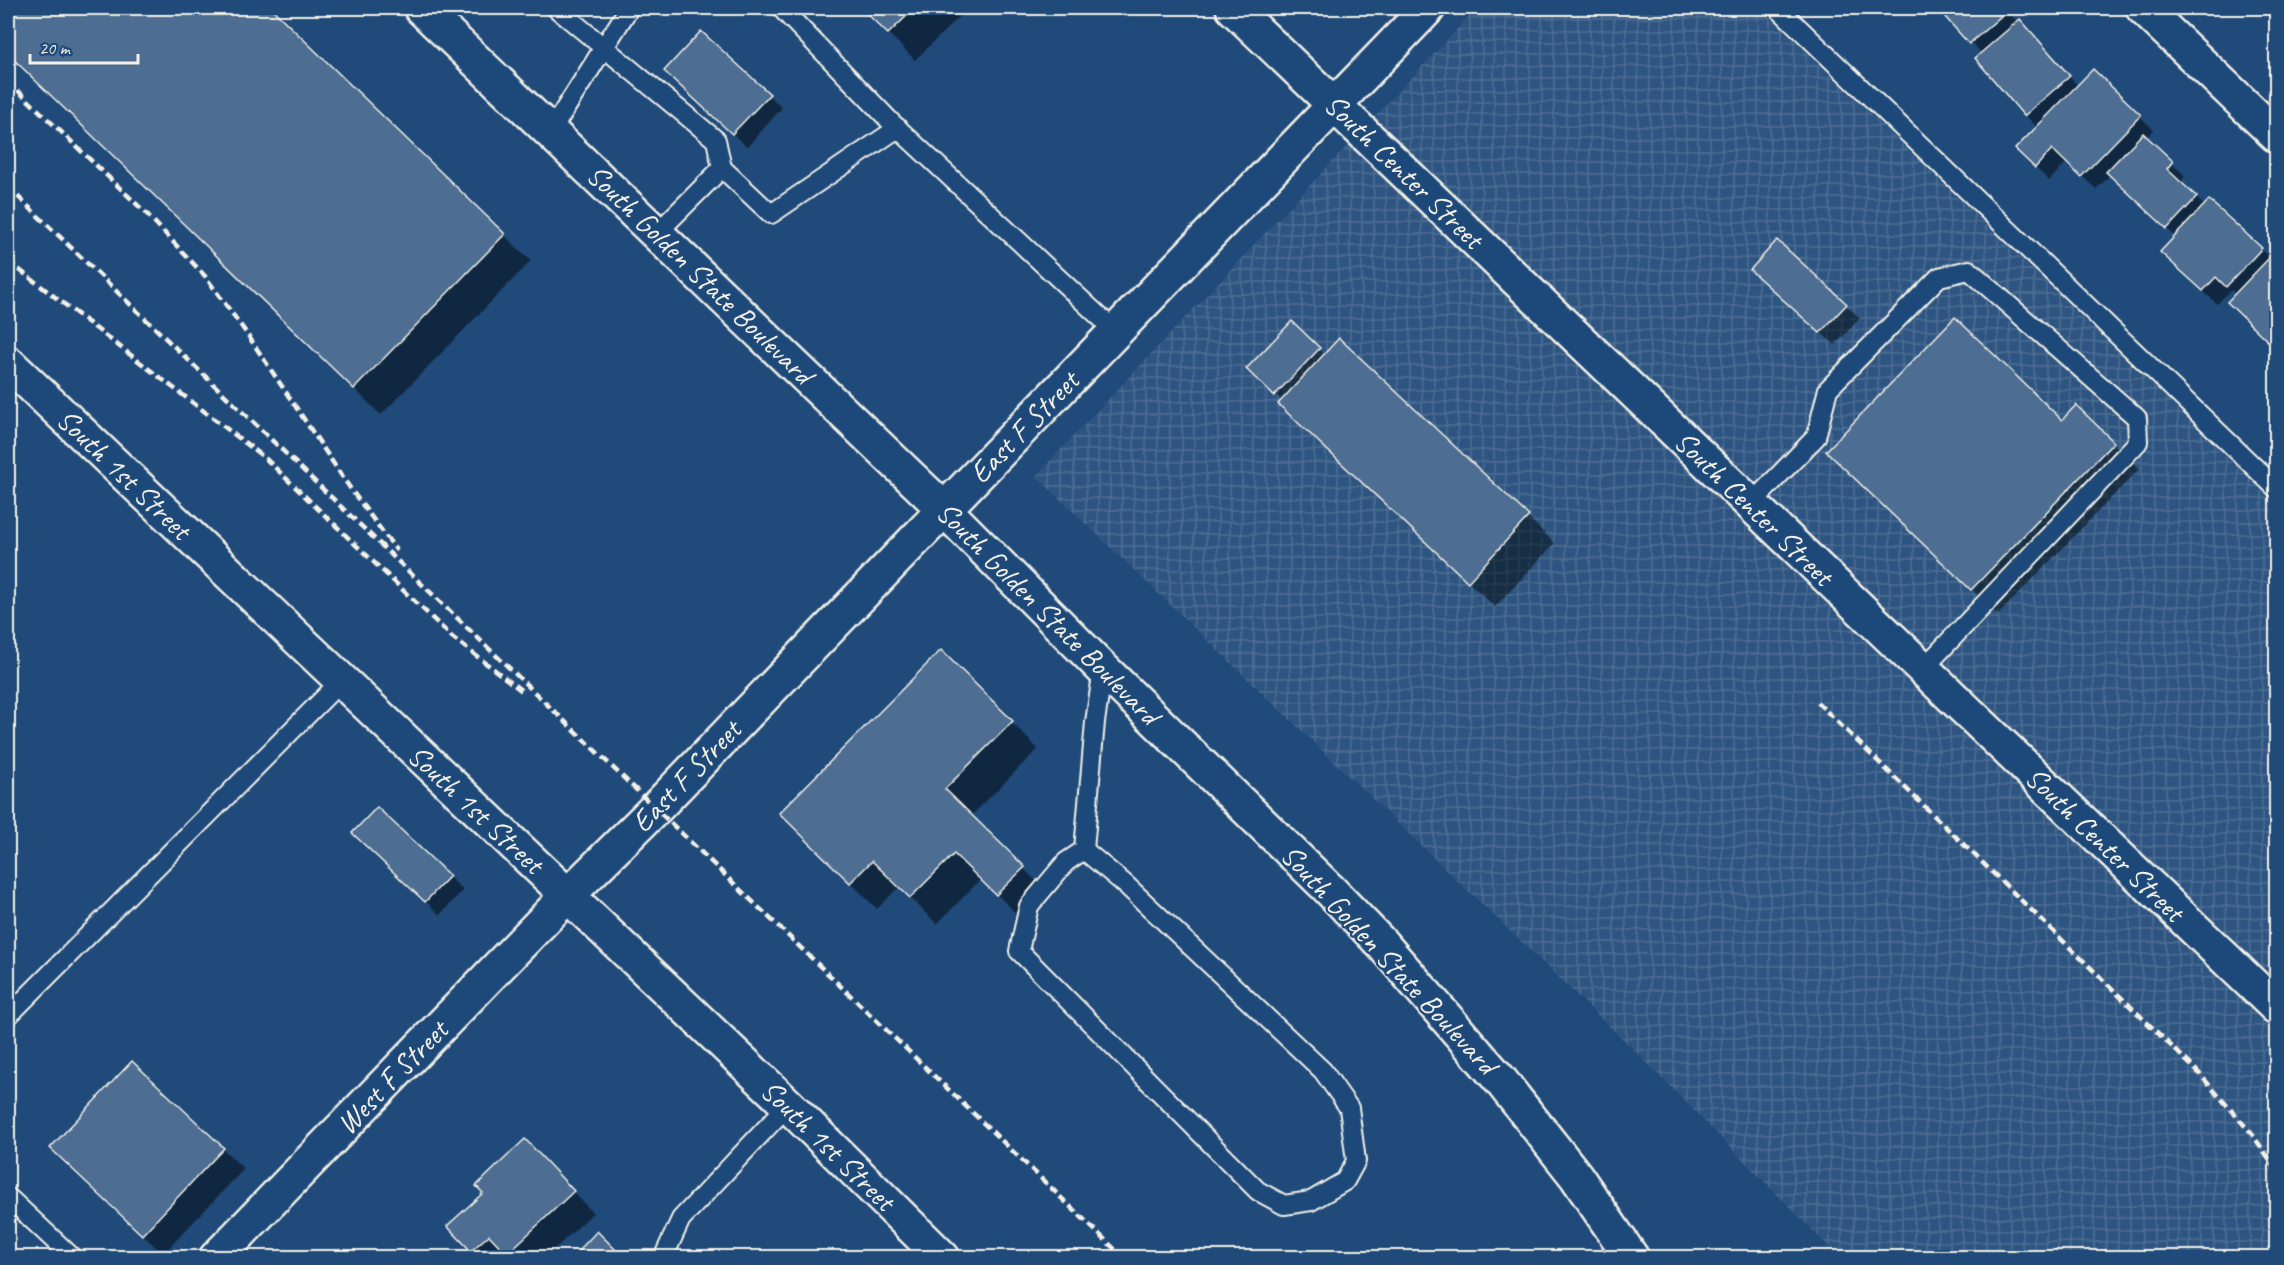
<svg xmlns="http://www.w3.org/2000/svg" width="2284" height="1265" viewBox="0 0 2284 1265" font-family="Caveat,sans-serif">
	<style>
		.industrial { fill: url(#industrial-grid) }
		.shadow { fill: #0007 }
		.building { fill: #4d6e92; stroke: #f4f1e8; stroke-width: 1.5 }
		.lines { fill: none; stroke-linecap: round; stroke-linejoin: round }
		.lane-casing { stroke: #f4f1e8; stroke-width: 22 }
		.street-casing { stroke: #f4f1e8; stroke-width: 38 }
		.secondary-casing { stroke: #f4f1e8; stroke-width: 38 }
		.lane { stroke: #1f4a7a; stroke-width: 18 }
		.street { stroke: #1f4a7a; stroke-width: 33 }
		.secondary { stroke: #1f4a7a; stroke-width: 33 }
		.rail { stroke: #f4f1e8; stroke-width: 4.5; stroke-dasharray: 9 4.5; stroke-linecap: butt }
		.labels { text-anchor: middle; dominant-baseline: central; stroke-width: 4.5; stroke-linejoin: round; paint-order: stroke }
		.street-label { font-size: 30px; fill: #f4f1e8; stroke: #1f4a7a }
	</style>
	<defs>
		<pattern id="industrial-grid" width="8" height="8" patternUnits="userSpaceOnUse" patternTransform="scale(1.5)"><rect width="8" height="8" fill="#2d5581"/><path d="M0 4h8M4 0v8" fill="none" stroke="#4c6e93"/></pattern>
	</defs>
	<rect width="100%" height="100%" fill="#1f4a7a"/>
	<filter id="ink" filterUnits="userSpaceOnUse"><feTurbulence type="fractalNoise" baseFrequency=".0167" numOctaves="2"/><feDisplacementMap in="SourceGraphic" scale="12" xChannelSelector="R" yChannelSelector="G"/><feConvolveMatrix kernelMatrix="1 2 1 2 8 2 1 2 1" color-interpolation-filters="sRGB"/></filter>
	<g filter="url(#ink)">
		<path class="industrial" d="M 1477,8 L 1761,8 L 2276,504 L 2276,1257 L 1839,1257 L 1632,1048 L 1036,476 Z"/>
		<g class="shadow">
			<path d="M 8,8 L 269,8 L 531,261 L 381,415 L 8,53 Z"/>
			<path d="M 863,8 L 968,8 L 915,60 Z"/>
			<path d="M 1939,8 L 2005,8 L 2018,23 L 2020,21 L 2034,35 L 2078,86 L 2093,71 L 2154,130 L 2146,138 L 2185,176 L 2180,183 L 2205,206 L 2261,249 L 2274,263 L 2276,267 L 2276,348 L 2243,315 L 2236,295 L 2231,290 L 2217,304 L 2176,266 L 2176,237 L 2110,175 L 2096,189 L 2067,162 L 2049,181 L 2017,149 L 2038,128 L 2025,115 L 1982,54 Z"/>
			<path d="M 679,85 L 769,95 L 782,108 L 747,147 Z"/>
			<path d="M 1766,284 L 1846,305 L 1860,318 L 1835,345 Z"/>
			<path d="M 1292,323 L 1325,355 L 1339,340 L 1555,543 L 1495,607 L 1306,430 L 1282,401 L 1248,369 Z"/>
			<path d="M 2062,422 L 2113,443 L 2139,469 L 1998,615 L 1854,477 Z"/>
			<path d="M 941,652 L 1038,749 L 971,816 L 1050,895 L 1024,921 L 981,879 L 937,924 L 899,887 L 877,909 L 781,813 Z"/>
			<path d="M 377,809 L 463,890 L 440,915 L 368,847 Z"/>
			<path d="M 132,1063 L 244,1169 L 163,1254 L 72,1168 Z"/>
			<path d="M 545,1162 L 593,1213 L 545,1258 L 513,1258 L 510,1254 L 506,1258 L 480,1258 L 450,1226 Z"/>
		</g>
		<g class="building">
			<path d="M 8,8 L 271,8 L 505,234 L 354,389 L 8,54 Z"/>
			<path d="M 861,8 L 915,8 L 888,34 Z"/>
			<path d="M 1937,8 L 2005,8 L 2008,10 L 1969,44 Z"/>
			<path d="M 2020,19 L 2070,76 L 2024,116 L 1975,58 Z"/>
			<path d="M 701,31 L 770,94 L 732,134 L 664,71 Z"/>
			<path d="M 2093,69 L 2141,115 L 2081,177 L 2052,149 L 2035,168 L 2015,149 Z"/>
			<path d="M 2143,133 L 2173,161 L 2167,169 L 2197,197 L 2167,229 L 2106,172 Z"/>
			<path d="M 2209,200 L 2262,248 L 2226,287 L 2216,277 L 2203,291 L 2160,252 Z"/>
			<path d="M 1777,240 L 1847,304 L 1820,333 L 1750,270 Z"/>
			<path d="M 2269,258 L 2276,265 L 2276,349 L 2227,302 Z"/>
			<path d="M 1955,317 L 2062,420 L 2076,405 L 2114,442 L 1971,590 L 1826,451 Z"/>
			<path d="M 1292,321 L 1320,348 L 1274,396 L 1246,369 Z"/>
			<path d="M 1339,338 L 1529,516 L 1468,582 L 1278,404 Z"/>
			<path d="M 941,650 L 1013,721 L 945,789 L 1025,867 L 996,895 L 954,854 L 910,898 L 872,861 L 850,883 L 779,813 Z"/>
			<path d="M 377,807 L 450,876 L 425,902 L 352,833 Z"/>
			<path d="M 132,1061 L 224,1148 L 142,1235 L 50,1148 Z"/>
			<path d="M 525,1139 L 574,1191 L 507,1254 L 489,1235 L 471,1251 L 447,1226 L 483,1193 L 476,1186 Z"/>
			<path d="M 597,1231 L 624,1258 L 572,1258 Z"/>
		</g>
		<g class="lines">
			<defs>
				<g id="lane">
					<path d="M 556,8 L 716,140 L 722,168"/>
					<path d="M 781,8 L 890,121 L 1116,332"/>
					<path d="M 1778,8 L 2276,488"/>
					<path d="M 551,131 L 629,8"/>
					<path d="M 657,233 L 722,168 L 771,214 L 898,128"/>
					<path d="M 1751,504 L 1816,437 L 1828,389 L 1939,277 L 1969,270 L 2137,418 L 2138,442 L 1923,669"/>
					<path d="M 1084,850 L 1066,862 L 1029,906 L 1019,951 L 1258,1191 L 1284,1205 L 1311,1201 L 1345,1181 L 1356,1161 L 1349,1108 L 1323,1071 L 1126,885 L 1084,850 L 1095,722 L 1103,669"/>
					<path d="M 8,1016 L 341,681"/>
					<path d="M 8,1197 L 73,1258"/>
					<path d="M 663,1258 L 681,1219 L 788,1105"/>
				</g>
				<g id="street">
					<path d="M 1233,8 L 2276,1007"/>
					<path d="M 2143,8 L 2276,135"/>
					<path d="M 216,1258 L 567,896 L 656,808 L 1428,8"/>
				</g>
				<g id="secondary">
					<path d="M 421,8 L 945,510 L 1103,669 L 1329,889 L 1382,944 L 1501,1081 L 1576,1176 L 1632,1258"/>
					<path d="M 8,363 L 788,1105 L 943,1258"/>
				</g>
			</defs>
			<use href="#lane" class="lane-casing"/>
			<use href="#street" class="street-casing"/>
			<use href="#secondary" class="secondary-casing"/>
			<use href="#lane" class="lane"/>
			<use href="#street" class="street"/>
			<use href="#secondary" class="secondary"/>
			<g class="rail">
				<path d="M 8,81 L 146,213 L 205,276 L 247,334 L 352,491 L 397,551"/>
				<path d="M 8,187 L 1124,1258"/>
				<path d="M 8,261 L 265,458 L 452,637 L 522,691"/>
				<path d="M 1817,702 L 2197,1071 L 2252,1134 L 2276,1169"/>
			</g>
		</g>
	</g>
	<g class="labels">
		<g class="street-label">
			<text transform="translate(1404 171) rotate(44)">South Center Street</text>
			<text transform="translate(700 274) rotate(44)">South Golden State Boulevard</text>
			<text transform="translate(1024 427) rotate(-46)">East F Street</text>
			<text transform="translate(124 474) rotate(44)">South 1st Street</text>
			<text transform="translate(1754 508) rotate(44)">South Center Street</text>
			<text transform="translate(1048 613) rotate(45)">South Golden State Boulevard</text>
			<text transform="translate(686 776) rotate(-46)">East F Street</text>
			<text transform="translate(476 809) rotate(43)">South 1st Street</text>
			<text transform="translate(2105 844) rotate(44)">South Center Street</text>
			<text transform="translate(1389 959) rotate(47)">South Golden State Boulevard</text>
			<text transform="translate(392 1077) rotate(-46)">West F Street</text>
			<text transform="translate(828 1145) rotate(44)">South 1st Street</text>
		</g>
	</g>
	<rect width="2284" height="1265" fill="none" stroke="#1f4a7a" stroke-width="30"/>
	<rect x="15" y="15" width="2254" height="1235" fill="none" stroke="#f4f1e8" stroke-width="2" filter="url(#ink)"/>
	<path d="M30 54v9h108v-9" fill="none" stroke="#f4f1e8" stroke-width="3"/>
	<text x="39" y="54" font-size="18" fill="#f4f1e8" stroke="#1f4a7a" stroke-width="4.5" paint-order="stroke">20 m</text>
</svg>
